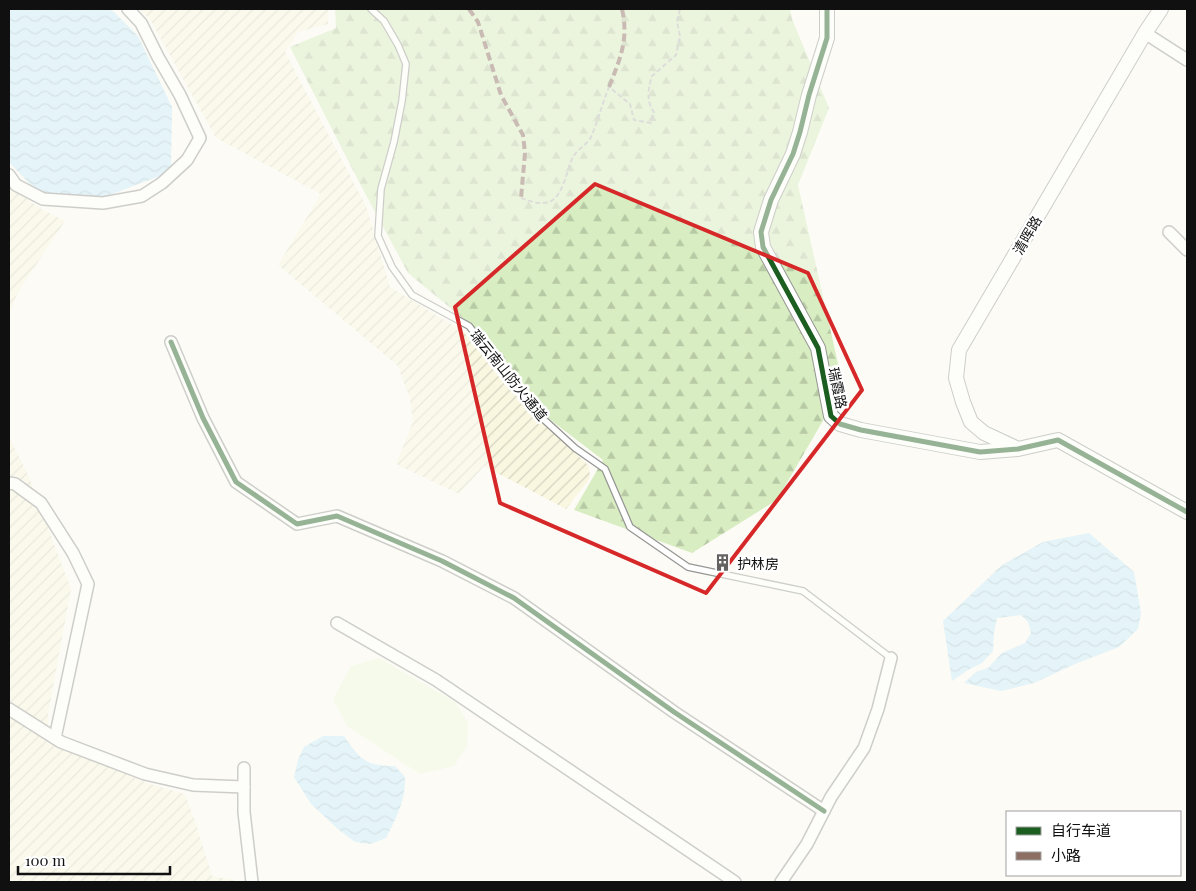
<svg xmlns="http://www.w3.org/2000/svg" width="1196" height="891" viewBox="0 0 1196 891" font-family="'Playfair Display','Noto Sans SC',serif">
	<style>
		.farmland { fill: url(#farmland-furrows) }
		.forest { fill: url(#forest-firs) }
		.pitch { fill: #f0f8de }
		.water { fill: url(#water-waves) }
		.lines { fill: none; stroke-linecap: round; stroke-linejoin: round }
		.service-casing { stroke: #969694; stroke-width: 8 }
		.minor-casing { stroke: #969694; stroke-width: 14 }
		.tertiary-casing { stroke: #969694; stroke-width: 16 }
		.path { stroke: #b9b9b8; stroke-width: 2; stroke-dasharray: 5 2.5; stroke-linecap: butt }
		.service { stroke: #fffefe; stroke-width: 5.5 }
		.minor { stroke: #fffefe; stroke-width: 11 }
		.tertiary { stroke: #fffefe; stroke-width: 14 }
		.quiet { stroke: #8d6e63; stroke-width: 4; stroke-dasharray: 8 4; stroke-linecap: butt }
		.cycleway-casing { stroke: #fff; stroke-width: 8 }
		.cycleway { stroke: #1b5e20; stroke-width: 5 }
		.marked { fill: none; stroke: #d62828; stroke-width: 4; stroke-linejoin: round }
		.labels { text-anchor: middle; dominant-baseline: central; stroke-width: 5; stroke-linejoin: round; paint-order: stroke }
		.street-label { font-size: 14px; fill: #101010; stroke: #fff }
		.poi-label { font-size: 14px; fill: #101010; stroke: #fff; text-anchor: start }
	</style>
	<defs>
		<pattern id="farmland-furrows" width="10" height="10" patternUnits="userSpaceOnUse" patternTransform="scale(1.25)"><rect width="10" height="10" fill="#faf7e1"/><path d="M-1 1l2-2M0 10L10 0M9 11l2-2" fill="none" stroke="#d5d3c0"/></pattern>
		<pattern id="forest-firs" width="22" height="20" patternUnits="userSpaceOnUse" patternTransform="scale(1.25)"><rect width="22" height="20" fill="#d8edc1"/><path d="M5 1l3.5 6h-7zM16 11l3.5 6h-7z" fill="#b8caa5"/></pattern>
		<pattern id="water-waves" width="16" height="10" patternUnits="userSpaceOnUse" patternTransform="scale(1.25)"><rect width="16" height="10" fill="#c8eafa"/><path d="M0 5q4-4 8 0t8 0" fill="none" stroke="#abc8d5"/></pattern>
	</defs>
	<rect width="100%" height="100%" fill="#fcfbf6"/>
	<g class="farmland">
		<path d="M 139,9 L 328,9 L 328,24 L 298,32 L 285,52 L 366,206 L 390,287 L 464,332 L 505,385 L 589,466 L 590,478 L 566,509 L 484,466 L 459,494 L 396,464 L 413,422 L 410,399 L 398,366 L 278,265 L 321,194 L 216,138 L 150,19 Z"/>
		<path d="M 9,186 L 41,209 L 65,221 L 17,294 L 9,314 Z"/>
		<path d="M 9,437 L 29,477 L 71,589 L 48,714 L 48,741 L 150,784 L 185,794 L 195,821 L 212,876 L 233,880 L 234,882 L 9,882 Z"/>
	</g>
	<path class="forest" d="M 335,9 L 790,9 L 792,19 L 829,108 L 798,185 L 843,386 L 777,500 L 692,553 L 574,510 L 603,460 L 548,418 L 482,334 L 408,273 L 359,182 L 290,47 L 336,28 Z"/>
	<path class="pitch" d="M 379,658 L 455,702 L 468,723 L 467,746 L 454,766 L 420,774 L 347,726 L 333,699 L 351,666 Z"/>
	<g class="water">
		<path d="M 9,9 L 111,9 L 138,36 L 172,107 L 171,172 L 104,197 L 39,194 L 9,162 Z"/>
		<path d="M 1089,533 L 1134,572 L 1141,613 L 1138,629 L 1119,647 L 1075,664 L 1034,683 L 1001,691 L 964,683 L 976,672 L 988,668 L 1002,653 L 1025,643 L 1031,633 L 1028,622 L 1021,615 L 997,618 L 994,632 L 993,651 L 982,663 L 968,670 L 952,681 L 943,621 L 1002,565 L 1043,542 Z"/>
		<path d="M 323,736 L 344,736 C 360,760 366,766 395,766 L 405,777 C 406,801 396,818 386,838 L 371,844 L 355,842 L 339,830 L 311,804 L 294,777 L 298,760 L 304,747 Z"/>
	</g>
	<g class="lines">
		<defs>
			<path id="service" d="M 371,9 L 384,21 L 398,45 L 406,64 L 402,101 L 394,142 L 381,189 L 378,236 L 392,267 L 412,295 L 469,326 L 540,416 L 575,448 L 605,469 L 630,527 L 688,567 L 803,591 L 891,658"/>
			<g id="minor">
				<path d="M 1145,33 L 1187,60"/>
				<path d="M 9,175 L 16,185 L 43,199 L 103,203 L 142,196 L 162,183 L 187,160 L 200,138 L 180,95 L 158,57 L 141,23 L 128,9"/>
				<path d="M 1169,232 L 1187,250"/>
				<path d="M 171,342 L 203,418 L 236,482 L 297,524 L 337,516 L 442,561 L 514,598 L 674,712 L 824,811"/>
				<path d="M 9,483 L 15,484 L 41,503 L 73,553 L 88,584 L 55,738"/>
				<path d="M 337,623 L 436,680 L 735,882"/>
				<path d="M 9,709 L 61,742 L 145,774 L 193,785 L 244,787"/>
				<path d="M 244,768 L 244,812 L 252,882"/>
				<path d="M 781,882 L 807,844 L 831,797 L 864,748 L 878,709 L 891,658"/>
			</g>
			<g id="tertiary">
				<path d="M 827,9 L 827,38 L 809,95 L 800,132 L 793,154 L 771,200 L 761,232 L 763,247 L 818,348 L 831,416 L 840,424 L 861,430 L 980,452 L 1018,449 L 1058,440 L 1187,512"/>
				<path d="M 1016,448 L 984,433 L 971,422 L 963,402 L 956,378 L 959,350 L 1145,33 L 1161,9"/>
			</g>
		</defs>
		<use href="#service" class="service-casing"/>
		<use href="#minor" class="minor-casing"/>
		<use href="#tertiary" class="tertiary-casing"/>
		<path class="path" d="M 521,198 C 530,201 541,206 551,201 C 563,195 567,170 572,159 C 575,151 585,146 590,139 C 598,122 602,104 609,87 L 630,104 L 634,120 L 651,123 L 654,112 C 646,102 648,88 652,76 L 676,55 L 680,36 L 677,22 L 680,9"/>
		<use href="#service" class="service"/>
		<use href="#minor" class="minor"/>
		<use href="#tertiary" class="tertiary"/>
		<g class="quiet">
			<path d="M 469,9 L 478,22 L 501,95 L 523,135 L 525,153 L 521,198"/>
			<path d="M 609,87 C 620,59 629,40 622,9"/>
		</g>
		<defs>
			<g id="cycleway">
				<path d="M 827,9 L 827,38 L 809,95 L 800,132 L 793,154 L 771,200 L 761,232 L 763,247 L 818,348 L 831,416 L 840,424 L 861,430 L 980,452 L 1018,449 L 1058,440 L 1187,512"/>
				<path d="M 171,342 L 203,418 L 236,482 L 297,524 L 337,516 L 442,561 L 514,598 L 674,712 L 824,811"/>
			</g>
		</defs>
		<use href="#cycleway" class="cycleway-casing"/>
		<use href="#cycleway" class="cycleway"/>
	</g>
	<path d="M0 0H1196V891H0ZM 595,184 L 808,273 L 862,390 L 706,593 L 500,503 L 455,307 Z" fill="#fcfbf6" fill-opacity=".55" fill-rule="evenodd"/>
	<path class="marked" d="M 595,184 L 808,273 L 862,390 L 706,593 L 500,503 L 455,307 Z"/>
	<defs>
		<symbol id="building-bare" viewBox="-9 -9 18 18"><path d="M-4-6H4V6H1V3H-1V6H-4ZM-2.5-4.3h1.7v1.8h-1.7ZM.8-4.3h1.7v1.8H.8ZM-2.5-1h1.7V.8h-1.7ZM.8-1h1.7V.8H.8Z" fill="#636260" stroke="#fff" stroke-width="2.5" paint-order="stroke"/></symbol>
	</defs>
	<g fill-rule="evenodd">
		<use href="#building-bare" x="710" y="550" width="25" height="25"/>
	</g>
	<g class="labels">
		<g class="street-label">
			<text transform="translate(1027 235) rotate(-60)">清晖路</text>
			<text transform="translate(509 375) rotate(51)">瑞云南山防火通道</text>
			<text transform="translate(838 388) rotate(78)">瑞霞路</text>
		</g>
		<g class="poi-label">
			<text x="737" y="563">护林房</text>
		</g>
	</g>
	<rect width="1196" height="891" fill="none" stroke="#101010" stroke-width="20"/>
	<rect x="1006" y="811" width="175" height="65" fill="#ffffff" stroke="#9f9f9f"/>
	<rect x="1016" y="827" width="25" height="8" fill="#1b5e20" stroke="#9f9f9f"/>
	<text x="1051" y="836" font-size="15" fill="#101010">自行车道</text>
	<rect x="1016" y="852" width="25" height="8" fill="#8d6e63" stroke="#9f9f9f"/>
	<text x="1051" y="861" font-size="15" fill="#101010">小路</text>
	<path d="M18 866v8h152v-8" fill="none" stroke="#101010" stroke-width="2.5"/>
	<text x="25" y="866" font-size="15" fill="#101010" stroke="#ffffff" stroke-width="4" paint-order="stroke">100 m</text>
</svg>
